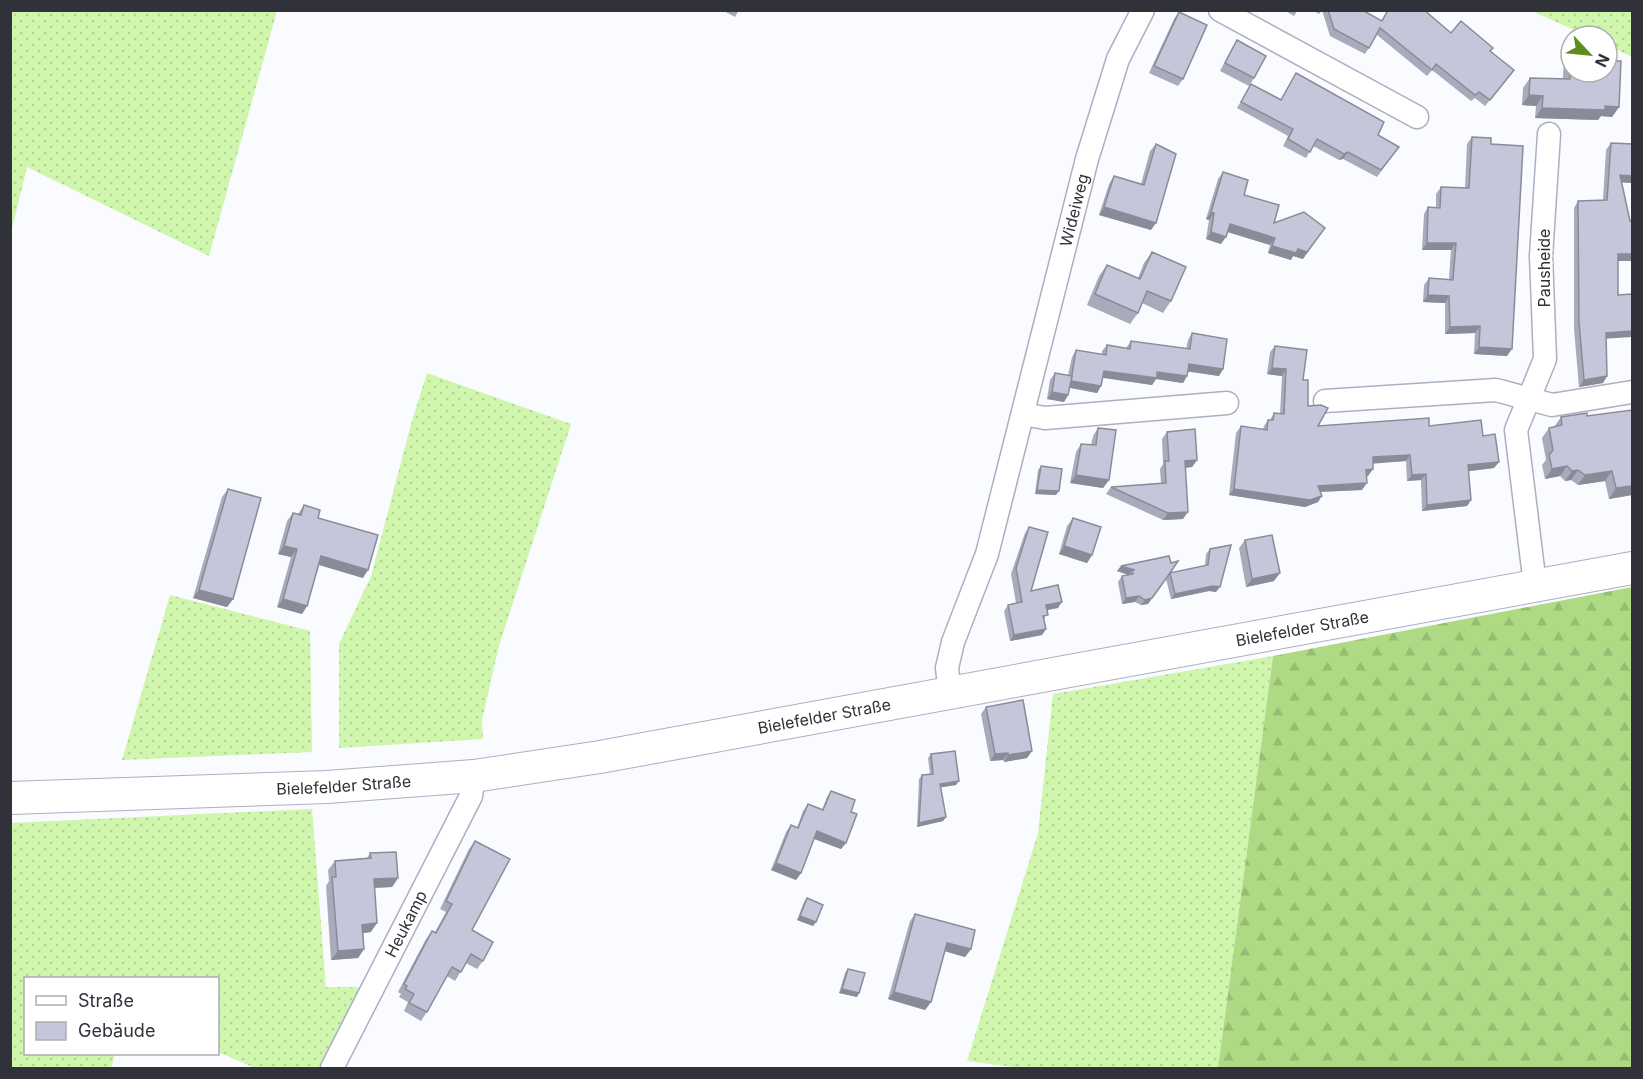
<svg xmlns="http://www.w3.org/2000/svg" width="1643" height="1079" viewBox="0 0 1643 1079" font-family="Inter,sans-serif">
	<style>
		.grass { fill: url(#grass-dots) }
		.forest { fill: url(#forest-firs) }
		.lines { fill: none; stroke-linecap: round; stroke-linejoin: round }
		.street-casing { stroke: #adaec1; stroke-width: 25 }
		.secondary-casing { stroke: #adaec1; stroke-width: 34 }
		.street { stroke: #fff; stroke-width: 22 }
		.secondary { stroke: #fff; stroke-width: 32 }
		.wall { fill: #a9aabb }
		.shaded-wall { fill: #8a8b99 }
		.building { fill: #c5c6da; stroke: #8a8b99; stroke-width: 1.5 }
		.labels { text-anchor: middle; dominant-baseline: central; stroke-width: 5; stroke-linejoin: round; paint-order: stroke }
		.street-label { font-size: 16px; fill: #313239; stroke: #fff }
	</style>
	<defs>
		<pattern id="grass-dots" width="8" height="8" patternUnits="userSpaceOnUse" patternTransform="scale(1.5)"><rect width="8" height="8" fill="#d0f6ad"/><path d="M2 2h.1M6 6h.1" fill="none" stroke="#b3d396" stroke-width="1.8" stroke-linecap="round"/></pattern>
		<pattern id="forest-firs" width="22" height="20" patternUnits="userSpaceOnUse" patternTransform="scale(1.5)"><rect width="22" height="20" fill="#afda84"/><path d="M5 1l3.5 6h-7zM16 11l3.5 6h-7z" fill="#97bc73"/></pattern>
	</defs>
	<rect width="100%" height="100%" fill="#fafbff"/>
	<g class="grass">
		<path d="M 11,10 L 277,11 L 209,256 L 27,167 L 11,233 Z"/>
		<path d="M 1532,11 L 1632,11 L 1632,57 L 1607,45 L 1607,36 L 1587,36 Z"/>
		<path d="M 427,373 L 571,424 L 499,646 L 482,720 L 483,739 L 339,748 L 339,644 L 371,576 L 411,424 Z"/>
		<path d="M 170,595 L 310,631 L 312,752 L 122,760 Z"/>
		<path d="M 1273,656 L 1218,1068 L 1021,1068 L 967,1061 L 1038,833 L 1053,694 Z"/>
		<path d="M 312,809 L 326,987 L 360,987 L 321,1068 L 255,1068 L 218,1052 L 218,978 L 26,978 L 26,1054 L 115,1054 L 111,1068 L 11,1068 L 10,823 Z"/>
	</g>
	<path class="forest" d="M 1632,587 L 1632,1068 L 1218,1068 L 1273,656 Z"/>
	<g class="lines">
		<defs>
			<g id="street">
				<path d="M 1220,10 L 1417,117"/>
				<path d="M 1325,401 L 1496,390 L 1552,405 L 1632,392"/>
				<path d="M 1023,414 L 1045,418 L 1227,403"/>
				<path d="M 1535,585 L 1516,430 L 1545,359 L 1541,256 L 1549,134"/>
				<path id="s1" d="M 950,693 L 947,668 L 953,642 L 987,554 L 1087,159 L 1118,59 L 1143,10"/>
				<path id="s2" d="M 332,1068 L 471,796 L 474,776"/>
			</g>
			<g id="secondary">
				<path id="s3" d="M 10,798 L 327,787 L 474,776 L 600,757 L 1632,568"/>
			</g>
		</defs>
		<use href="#street" class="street-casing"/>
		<use href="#secondary" class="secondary-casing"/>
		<use href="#street" class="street"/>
		<use href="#secondary" class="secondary"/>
	</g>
	<g class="wall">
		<path d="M 722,10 L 739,10 L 735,17 Z"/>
		<path d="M 1284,10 L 1298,10 L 1294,16 Z"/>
		<path d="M 1312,10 L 1322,10 L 1319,14 Z"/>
		<path d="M 1322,10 L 1362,10 L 1381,21 L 1388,10 L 1424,10 L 1451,33 L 1490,52 L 1514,70 L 1485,106 L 1475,98 L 1471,101 L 1432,70 L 1427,76 L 1377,35 L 1365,54 L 1330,36 Z"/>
		<path d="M 1179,12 L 1183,79 L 1178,86 L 1149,73 L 1174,19 Z"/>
		<path d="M 1237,40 L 1254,78 L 1249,86 L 1220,71 L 1232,48 Z"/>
		<path d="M 1571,42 L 1611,61 L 1619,107 L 1612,117 L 1601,116 L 1598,120 L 1535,118 L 1536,106 L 1522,105 L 1523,88 L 1530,78 L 1563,79 L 1564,51 Z"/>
		<path d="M 1296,73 L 1378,135 L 1399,147 L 1377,177 L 1343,159 L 1339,160 L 1313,146 L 1306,158 L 1283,146 L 1288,136 L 1237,108 L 1251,84 L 1281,99 Z"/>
		<path d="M 1472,137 L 1491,144 L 1507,356 L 1474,354 L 1475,333 L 1445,334 L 1445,303 L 1423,302 L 1424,285 L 1429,278 L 1449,279 L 1451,250 L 1422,250 L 1424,214 L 1428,207 L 1436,208 L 1436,194 L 1441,187 L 1465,188 L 1467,144 Z"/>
		<path d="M 1611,143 L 1632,144 L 1632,183 L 1621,182 L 1618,261 L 1606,339 L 1607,376 L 1603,383 L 1579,387 L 1574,329 L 1574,208 L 1578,201 L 1603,200 L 1606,150 Z"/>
		<path d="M 1156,144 L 1151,230 L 1099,215 L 1109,184 L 1114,176 L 1141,184 L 1150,151 Z"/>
		<path d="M 1223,172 L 1244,195 L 1274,223 L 1303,259 L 1293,256 L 1291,260 L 1268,253 L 1270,245 L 1227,232 L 1221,244 L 1206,239 L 1209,220 L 1206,219 L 1218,179 Z"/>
		<path d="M 1152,252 L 1171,301 L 1163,313 L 1142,303 L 1138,313 L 1130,324 L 1087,305 L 1099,276 L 1107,265 L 1138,278 L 1144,263 Z"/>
		<path d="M 1192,333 L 1223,369 L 1219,376 L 1188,371 L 1187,376 L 1183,383 L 1156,379 L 1152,385 L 1103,378 L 1101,386 L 1097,393 L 1070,388 L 1068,395 L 1064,402 L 1047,399 L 1050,380 L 1055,373 L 1068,375 L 1072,357 L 1076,350 L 1102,355 L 1102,351 L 1107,345 L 1126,348 L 1131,341 L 1186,349 L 1188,340 Z"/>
		<path d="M 1275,346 L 1303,380 L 1308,406 L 1318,426 L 1429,426 L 1483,436 L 1499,462 L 1494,468 L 1468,471 L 1471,500 L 1467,506 L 1422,511 L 1421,480 L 1407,481 L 1406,461 L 1373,463 L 1368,476 L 1366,476 L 1362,490 L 1321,492 L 1318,502 L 1305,507 L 1229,495 L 1236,433 L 1241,426 L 1263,429 L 1264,426 L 1268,420 L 1270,420 L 1274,413 L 1280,414 L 1282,376 L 1267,374 L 1270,352 Z"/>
		<path d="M 1587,416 L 1632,495 L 1609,499 L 1605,481 L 1578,485 L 1571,480 L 1565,481 L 1560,476 L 1545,479 L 1542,465 L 1546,460 L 1542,438 L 1549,428 L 1554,427 L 1561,417 Z"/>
		<path d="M 1098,428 L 1109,480 L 1103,488 L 1070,483 L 1076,452 L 1081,444 L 1091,445 L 1093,436 Z"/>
		<path d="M 1167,432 L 1197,460 L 1192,467 L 1185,468 L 1183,519 L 1163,520 L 1106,494 L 1111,487 L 1161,483 L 1160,469 L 1163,464 L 1162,439 Z"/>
		<path d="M 1041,466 L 1056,495 L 1035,494 L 1038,470 Z"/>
		<path d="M 228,489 L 233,599 L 227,607 L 193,598 L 222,497 Z"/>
		<path d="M 304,505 L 318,518 L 363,578 L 319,565 L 307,606 L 302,614 L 277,607 L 291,557 L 278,554 L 287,521 L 293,513 L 298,514 Z"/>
		<path d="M 1073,518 L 1092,555 L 1087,563 L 1059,554 L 1067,526 Z"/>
		<path d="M 1029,527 L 1031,591 L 1058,608 L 1047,610 L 1044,621 L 1046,629 L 1042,635 L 1010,641 L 1004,611 L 1008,605 L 1016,603 L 1011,574 L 1025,533 Z"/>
		<path d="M 1245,540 L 1274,581 L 1246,587 L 1239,548 Z"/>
		<path d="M 1210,549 L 1216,592 L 1209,591 L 1171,599 L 1166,579 L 1148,604 L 1141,605 L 1135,602 L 1122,604 L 1118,582 L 1122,576 L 1128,575 L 1117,571 L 1121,566 L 1170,573 L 1205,566 L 1206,554 Z"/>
		<path d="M 986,707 L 1032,751 L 1027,758 L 1004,762 L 1003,760 L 990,761 L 981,714 Z"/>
		<path d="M 931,754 L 956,785 L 940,787 L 946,817 L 943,821 L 917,827 L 919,779 L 922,775 L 930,774 L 928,758 Z"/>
		<path d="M 831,791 L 851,812 L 846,843 L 841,849 L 814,839 L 801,873 L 796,880 L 771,870 L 786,832 L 791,825 L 797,828 L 803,811 L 808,804 L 822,810 L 827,797 Z"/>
		<path d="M 475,841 L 472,930 L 483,961 L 477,969 L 466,963 L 455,981 L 447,976 L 427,1012 L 421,1021 L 404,1011 L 408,1002 L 399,997 L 401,994 L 398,992 L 426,939 L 432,931 L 435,932 L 446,912 L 440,909 L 469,849 Z"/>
		<path d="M 370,853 L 398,878 L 392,887 L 375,888 L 371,932 L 363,933 L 364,949 L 358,958 L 331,960 L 326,886 L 329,881 L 328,870 L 335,861 L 367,858 Z"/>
		<path d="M 807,898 L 816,922 L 813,926 L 797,920 L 804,902 Z"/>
		<path d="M 915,914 L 971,949 L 965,957 L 944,951 L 931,1002 L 925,1010 L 888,999 L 910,921 Z"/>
		<path d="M 848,969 L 859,993 L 857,997 L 839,993 L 845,973 Z"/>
	</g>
	<g class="shaded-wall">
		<path d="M 1529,95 L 1543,96 L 1536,106 L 1522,105 Z"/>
		<path d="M 1605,106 L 1619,107 L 1612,117 L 1601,116 L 1598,120 L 1535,118 L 1542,108 Z"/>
		<path d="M 1348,152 L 1343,159 L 1339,160 L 1344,154 Z"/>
		<path d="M 1620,175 L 1632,176 L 1632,183 L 1615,182 Z"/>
		<path d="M 1104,207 L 1156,223 L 1151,230 L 1099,215 Z"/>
		<path d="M 1211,212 L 1214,213 L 1209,220 L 1206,219 Z"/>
		<path d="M 1230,224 L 1275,238 L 1270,245 L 1225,231 Z"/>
		<path d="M 1325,228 L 1303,259 L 1293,256 L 1291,260 L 1268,253 L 1272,246 L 1298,249 Z"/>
		<path d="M 1211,232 L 1226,237 L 1221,244 L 1206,239 Z"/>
		<path d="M 1427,243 L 1456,243 L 1451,250 L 1422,250 Z"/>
		<path d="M 1618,254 L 1632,254 L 1632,261 L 1613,261 Z"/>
		<path d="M 1428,295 L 1449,296 L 1445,303 L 1423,302 Z"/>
		<path d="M 1480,326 L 1475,333 L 1445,334 L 1450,327 Z"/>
		<path d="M 1632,331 L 1632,337 L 1601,339 L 1606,333 Z"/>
		<path d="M 1479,347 L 1512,349 L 1507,356 L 1474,354 Z"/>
		<path d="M 1189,364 L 1223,369 L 1219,376 L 1184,371 Z"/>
		<path d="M 1272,368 L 1286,369 L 1282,376 L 1267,374 Z"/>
		<path d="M 1104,371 L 1157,372 L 1187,376 L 1183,383 L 1156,379 L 1152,385 L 1099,377 Z"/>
		<path d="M 1607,376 L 1603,383 L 1579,387 L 1584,380 Z"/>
		<path d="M 1071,381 L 1101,386 L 1097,393 L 1066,387 Z"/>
		<path d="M 1052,392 L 1068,395 L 1064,402 L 1047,399 Z"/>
		<path d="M 1410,455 L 1406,461 L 1369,464 L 1373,457 Z"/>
		<path d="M 1197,460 L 1192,467 L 1180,468 L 1185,461 Z"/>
		<path d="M 1499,462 L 1494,468 L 1463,472 L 1468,465 Z"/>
		<path d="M 1567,466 L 1560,476 L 1545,479 L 1552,469 Z"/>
		<path d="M 1373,469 L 1368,476 L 1362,476 L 1366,470 Z"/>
		<path d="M 1578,470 L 1571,480 L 1565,481 L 1572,471 Z"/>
		<path d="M 1612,471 L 1605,481 L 1578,485 L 1585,475 Z"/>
		<path d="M 1426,474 L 1421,480 L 1407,481 L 1412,475 Z"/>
		<path d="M 1076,475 L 1109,480 L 1103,488 L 1070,483 Z"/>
		<path d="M 1367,483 L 1362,490 L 1314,492 L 1318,486 Z"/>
		<path d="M 1632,486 L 1632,495 L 1609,499 L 1616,488 Z"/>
		<path d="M 1234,489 L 1322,496 L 1318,502 L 1305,507 L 1229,495 Z"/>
		<path d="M 1037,490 L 1059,491 L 1056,495 L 1035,494 Z"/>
		<path d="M 1471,500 L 1467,506 L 1422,511 L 1427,505 Z"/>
		<path d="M 1188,512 L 1183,519 L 1163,520 L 1168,513 Z"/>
		<path d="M 284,546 L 297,549 L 291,557 L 278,554 Z"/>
		<path d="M 1064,546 L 1092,555 L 1087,563 L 1059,554 Z"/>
		<path d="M 321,556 L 368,570 L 363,578 L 316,564 Z"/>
		<path d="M 1121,566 L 1135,570 L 1132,570 L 1129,575 L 1117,571 Z"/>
		<path d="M 1280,573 L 1274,581 L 1246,587 L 1252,579 Z"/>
		<path d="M 1213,586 L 1220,587 L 1216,592 L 1209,591 L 1171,599 L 1175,594 Z"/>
		<path d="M 199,590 L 233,599 L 227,607 L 193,598 Z"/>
		<path d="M 1139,596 L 1135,602 L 1122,604 L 1126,598 Z"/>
		<path d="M 1152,598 L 1148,604 L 1141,605 L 1145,600 Z"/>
		<path d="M 283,599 L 307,606 L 302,614 L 277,607 Z"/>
		<path d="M 1062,602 L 1058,608 L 1042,611 L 1046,605 Z"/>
		<path d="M 1046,629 L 1042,635 L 1010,641 L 1014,635 Z"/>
		<path d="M 1032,751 L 1027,758 L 1004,762 L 1008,755 Z"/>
		<path d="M 1008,753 L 1003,760 L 990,761 L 995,754 Z"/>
		<path d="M 959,781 L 956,785 L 937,788 L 940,784 Z"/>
		<path d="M 946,817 L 943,821 L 917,827 L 919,823 Z"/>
		<path d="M 817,831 L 846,843 L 841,849 L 812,838 Z"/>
		<path d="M 776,863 L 801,873 L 796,880 L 771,870 Z"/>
		<path d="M 398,878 L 392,887 L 368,888 L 374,879 Z"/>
		<path d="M 800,916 L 816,922 L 813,926 L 797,920 Z"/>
		<path d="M 377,923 L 371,932 L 356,934 L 362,925 Z"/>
		<path d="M 947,943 L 971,949 L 965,957 L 941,950 Z"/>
		<path d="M 364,949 L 358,958 L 331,960 L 338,951 Z"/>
		<path d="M 842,989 L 859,993 L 857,997 L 839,993 Z"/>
		<path d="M 894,992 L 931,1002 L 925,1010 L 888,999 Z"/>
	</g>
	<g class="building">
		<path d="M 1328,10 L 1362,10 L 1382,21 L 1388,10 L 1424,10 L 1451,33 L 1461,21 L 1493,48 L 1490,51 L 1514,70 L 1490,100 L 1479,92 L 1475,95 L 1436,64 L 1432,70 L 1380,28 L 1369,48 L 1334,29 Z"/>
		<path d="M 1179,12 L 1207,25 L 1183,79 L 1154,66 Z"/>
		<path d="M 1237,40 L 1266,56 L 1254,78 L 1225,63 Z"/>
		<path d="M 1571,46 L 1571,72 L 1607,72 L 1607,55 L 1611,55 L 1611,61 L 1621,61 L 1619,107 L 1605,106 L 1605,110 L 1542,108 L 1543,96 L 1529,95 L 1530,78 L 1570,79 Z"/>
		<path d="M 1296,73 L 1384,122 L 1378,135 L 1399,147 L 1381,170 L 1348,152 L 1344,154 L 1317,139 L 1310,152 L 1288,139 L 1293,129 L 1241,102 L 1251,84 L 1281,100 Z"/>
		<path d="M 1472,137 L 1491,138 L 1491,144 L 1523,146 L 1512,349 L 1479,347 L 1480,326 L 1450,327 L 1449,296 L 1428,295 L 1429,278 L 1453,280 L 1456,243 L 1427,243 L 1428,207 L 1440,208 L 1441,187 L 1469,188 Z"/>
		<path d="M 1611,143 L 1632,144 L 1632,176 L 1620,175 L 1630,221 L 1632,221 L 1632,254 L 1618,254 L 1618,295 L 1632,294 L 1632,331 L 1606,333 L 1607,376 L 1584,380 L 1579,322 L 1578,201 L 1607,200 Z"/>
		<path d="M 1156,144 L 1176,154 L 1156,223 L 1104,207 L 1114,176 L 1144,185 Z"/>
		<path d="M 1223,172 L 1248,180 L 1244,195 L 1279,205 L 1274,223 L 1304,212 L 1325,228 L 1307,252 L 1298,249 L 1296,253 L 1272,246 L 1275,238 L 1230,224 L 1226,237 L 1211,232 L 1214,213 L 1211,212 Z"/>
		<path d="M 1152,252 L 1186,267 L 1171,301 L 1147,291 L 1138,313 L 1095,294 L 1107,265 L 1140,279 Z"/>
		<path d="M 1192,333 L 1227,339 L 1223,369 L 1189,364 L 1187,376 L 1157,372 L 1157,378 L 1104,371 L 1101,386 L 1071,381 L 1076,350 L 1106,355 L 1107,345 L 1130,349 L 1131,341 L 1190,349 Z"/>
		<path d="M 1275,346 L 1307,350 L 1303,380 L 1308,380 L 1308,406 L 1321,405 L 1328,408 L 1318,426 L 1429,418 L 1429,426 L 1481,420 L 1483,436 L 1495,434 L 1499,462 L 1468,465 L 1471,500 L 1427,505 L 1426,474 L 1412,475 L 1410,455 L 1373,457 L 1373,469 L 1366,470 L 1367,483 L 1318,486 L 1322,496 L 1310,500 L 1234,489 L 1241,426 L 1267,430 L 1268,420 L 1273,420 L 1274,413 L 1284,414 L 1286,369 L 1272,368 Z"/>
		<path d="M 1055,373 L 1072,376 L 1068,395 L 1052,392 Z"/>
		<path d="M 1632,410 L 1632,486 L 1616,488 L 1612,471 L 1585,475 L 1578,470 L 1572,471 L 1567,466 L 1552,469 L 1549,455 L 1553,450 L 1549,428 L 1562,425 L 1561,417 L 1587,413 L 1587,416 Z"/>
		<path d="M 1098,428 L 1116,430 L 1109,480 L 1076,475 L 1081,444 L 1096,445 Z"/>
		<path d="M 1195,429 L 1197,460 L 1185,461 L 1188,512 L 1168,513 L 1111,487 L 1166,483 L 1165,461 L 1169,461 L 1167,432 Z"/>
		<path d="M 1041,466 L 1062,469 L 1059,491 L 1037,490 Z"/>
		<path d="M 228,489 L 261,498 L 233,599 L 199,590 Z"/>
		<path d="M 304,505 L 320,510 L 318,518 L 378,535 L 368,570 L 321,556 L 307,606 L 283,599 L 297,549 L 284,546 L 293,513 L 301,515 Z"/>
		<path d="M 1073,518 L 1101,527 L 1092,555 L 1064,546 Z"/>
		<path d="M 1029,527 L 1048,532 L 1031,591 L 1058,585 L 1062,602 L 1046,605 L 1048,615 L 1043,616 L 1046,629 L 1014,635 L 1008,605 L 1022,602 L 1016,568 Z"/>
		<path d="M 1272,535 L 1280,573 L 1252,579 L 1245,540 Z"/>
		<path d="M 1231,545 L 1220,587 L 1213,586 L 1175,594 L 1170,573 L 1152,598 L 1145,600 L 1139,596 L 1126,598 L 1122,576 L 1133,574 L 1132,570 L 1135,570 L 1121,566 L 1169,556 L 1171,563 L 1178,561 L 1170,573 L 1208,565 L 1210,549 Z"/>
		<path d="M 1023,700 L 1032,751 L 1008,755 L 1008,753 L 995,754 L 986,707 Z"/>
		<path d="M 955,751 L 959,781 L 940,784 L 946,817 L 919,823 L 922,775 L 933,774 L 931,754 Z"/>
		<path d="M 831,791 L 855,800 L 851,812 L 857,814 L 846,843 L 817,831 L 801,873 L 776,863 L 791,825 L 798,828 L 808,804 L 823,810 Z"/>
		<path d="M 475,841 L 510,859 L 472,930 L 493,942 L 483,961 L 471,954 L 461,972 L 452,967 L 427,1012 L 409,1003 L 414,994 L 405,989 L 407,986 L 404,984 L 432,931 L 436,933 L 452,904 L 446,901 Z"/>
		<path d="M 396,852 L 398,878 L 374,879 L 377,923 L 362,925 L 364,949 L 338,951 L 332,877 L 336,877 L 335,861 L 371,858 L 370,853 Z"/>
		<path d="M 807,898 L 823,905 L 816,922 L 800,916 Z"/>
		<path d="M 915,914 L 975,930 L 971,949 L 947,943 L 931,1002 L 894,992 Z"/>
		<path d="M 848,969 L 865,973 L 859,993 L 842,989 Z"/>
	</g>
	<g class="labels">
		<g class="street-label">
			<text stroke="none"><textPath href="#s1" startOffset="501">Wideiweg</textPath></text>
			<text transform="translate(1544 268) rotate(-90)">Pausheide</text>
			<text stroke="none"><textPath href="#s3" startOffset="1306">Bielefelder Straße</textPath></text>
			<text stroke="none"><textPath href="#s3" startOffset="820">Bielefelder Straße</textPath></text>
			<text stroke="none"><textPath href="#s3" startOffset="334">Bielefelder Straße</textPath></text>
			<text stroke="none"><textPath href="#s2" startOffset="162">Heukamp</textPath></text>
		</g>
	</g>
	<rect width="1643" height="1079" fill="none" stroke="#313239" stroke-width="24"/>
	<rect x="24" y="977" width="195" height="78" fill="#ffffff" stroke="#adadb0" stroke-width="1.5"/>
	<rect x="36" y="996" width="30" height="9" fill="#ffffff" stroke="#adadb0" stroke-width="1.5"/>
	<text x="78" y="1007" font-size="18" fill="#313239">Straße</text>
	<rect x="36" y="1022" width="30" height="18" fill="#c5c6da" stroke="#adadb0" stroke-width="1.5"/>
	<text x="78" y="1037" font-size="18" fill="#313239">Gebäude</text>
	<g transform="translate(1589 54) rotate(116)"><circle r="28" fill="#ffffff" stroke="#adadb0" stroke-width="1.5"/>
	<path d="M0-4.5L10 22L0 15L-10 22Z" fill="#5d8c1f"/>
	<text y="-9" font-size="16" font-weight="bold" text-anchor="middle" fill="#313239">N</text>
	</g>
</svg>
